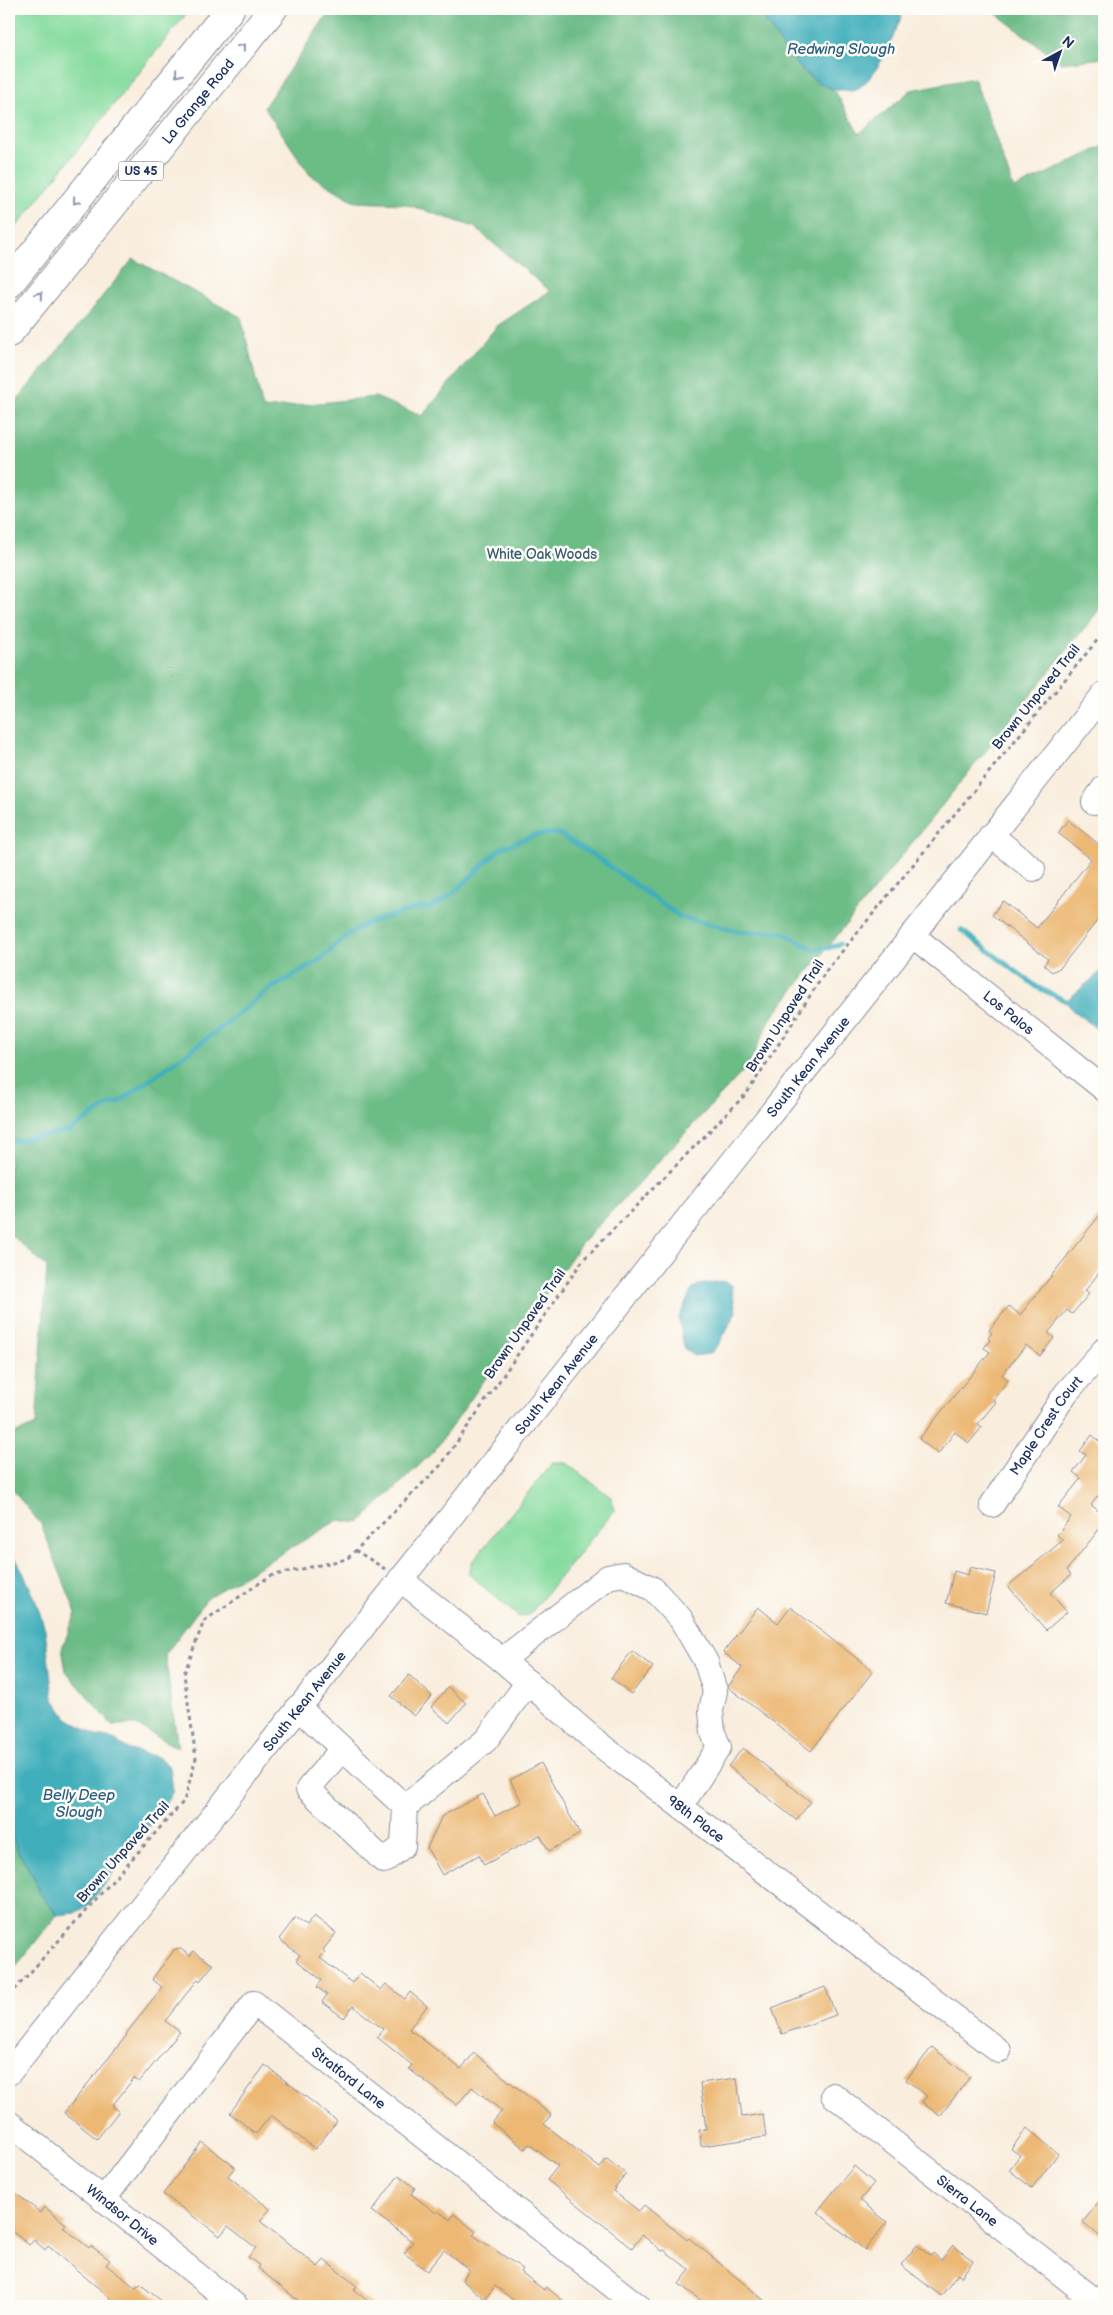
<svg xmlns="http://www.w3.org/2000/svg" width="1113" height="2315" viewBox="0 0 1113 2315" font-family="'Balsamiq Sans',sans-serif">
	<style>
		.green { fill: #86dc9f; stroke: #50867e }
		.forest { fill: #6cbc86; stroke: #447672 }
		.water { fill: #3fafbb; stroke: #2d6f8c }
		.lines { fill: none; stroke-linecap: round; stroke-linejoin: round }
		.stream { stroke: #3fafbb; stroke-width: 5 }
		.building { fill: #ecb873 }
		.minor-casing { stroke: #8a8e9e; stroke-width: 26 }
		.highway-casing { stroke: #8a8e9e; stroke-width: 30 }
		.path { stroke: #8a8e9e; stroke-width: 3; stroke-dasharray: 4 4; stroke-linecap: butt }
		.minor { stroke: #fff; stroke-width: 24 }
		.highway { stroke: #fff; stroke-width: 28 }
		.oneway { stroke: #8d97ae }
		.labels { text-anchor: middle; dominant-baseline: central; stroke-width: 5; stroke-linejoin: round; paint-order: stroke }
		.shield { fill: #fdfcf7; stroke: #5f6c8c; stroke-width: 1 }
		.shield-label { font-size: 12px; font-weight: bold; fill: #1b2f5e }
		.street-label { font-size: 14px; fill: #1b2f5e; stroke: #fdfcf7 }
		.park-label { font-size: 14px; fill: #365a6e; stroke: #fdfcf7 }
		.water-label { font-size: 15px; font-style: italic; fill: #285c7f; stroke: #fdfcf7 }
	</style>
	<rect width="100%" height="100%" fill="#fdfcf7"/>
	<filter id="ink" filterUnits="userSpaceOnUse"><feTurbulence type="fractalNoise" baseFrequency=".02" numOctaves="2"/><feDisplacementMap in="SourceGraphic" scale="10" xChannelSelector="R" yChannelSelector="G"/><feConvolveMatrix kernelMatrix="1 2 1 2 8 2 1 2 1" color-interpolation-filters="sRGB"/></filter>
	<filter id="wash" filterUnits="userSpaceOnUse"><feTurbulence type="fractalNoise" baseFrequency=".0096" numOctaves="4" result="noise"/><feDisplacementMap in="SourceGraphic" scale="20" xChannelSelector="R" yChannelSelector="G"/><feGaussianBlur stdDeviation="1.12" result="paint"/><feColorMatrix in="noise" values="0 0 0 0 0 0 0 0 0 0 0 0 0 0 0 0 0 1.4 0 .05"/><feComposite in="paint" operator="in"/></filter>
	<g filter="url(#wash)">
		<rect width="100%" height="100%" fill="#f9eede"/>
		<g class="green">
			<path d="M 9,9 L 190,9 L 9,236 Z"/>
			<path d="M 552,1463 L 566,1463 L 612,1498 L 614,1511 L 529,1615 L 519,1617 L 469,1574 L 472,1562 Z"/>
		</g>
		<g class="forest">
			<path d="M 331,9 L 757,9 L 805,74 L 835,91 L 859,134 L 911,90 L 974,78 L 1014,189 L 1104,146 L 1104,604 L 771,1018 L 748,1066 L 581,1244 L 434,1451 L 359,1523 L 338,1520 L 208,1597 L 165,1655 L 178,1748 L 136,1725 L 112,1725 L 66,1671 L 62,1648 L 76,1613 L 41,1524 L 9,1486 L 9,1436 L 36,1425 L 47,1267 L 9,1233 L 9,410 L 133,259 L 241,317 L 263,409 L 375,397 L 422,416 L 497,326 L 550,291 L 474,227 L 405,204 L 356,202 L 310,175 L 264,107 Z"/>
			<path d="M 990,9 L 1104,9 L 1104,58 L 1061,63 Z"/>
			<path d="M 9,1827 L 18,1852 L 35,1879 L 39,1892 L 57,1915 L 9,1975 Z"/>
		</g>
		<g class="water">
			<path d="M 757,9 L 904,9 C 896,31 879,76 858,88 C 855,90 851,90 847,90 C 807,93 777,38 757,9 Z"/>
			<path d="M 1104,969 L 1104,1034 L 1072,1010 L 1066,1001 Z"/>
			<path d="M 722,1281 L 731,1285 L 736,1312 L 719,1344 L 710,1354 L 693,1356 L 684,1348 L 679,1318 L 691,1291 L 698,1285 Z"/>
			<path d="M 9,1550 L 18,1562 L 34,1596 L 45,1629 L 53,1698 L 67,1718 L 99,1737 L 109,1737 L 130,1750 L 158,1757 L 170,1767 L 173,1791 L 162,1810 L 88,1905 L 76,1913 L 57,1915 L 39,1892 L 35,1879 L 18,1852 L 9,1827 Z"/>
		</g>
		<g class="lines">
			<g class="stream">
				<path d="M 961,930 L 1037,987 L 1066,1001"/>
				<path d="M 9,1142 L 69,1131 L 109,1105 L 119,1102 L 208,1038 L 268,990 L 317,962 L 348,935 L 368,923 L 413,909 L 431,907 L 450,896 L 501,848 L 535,835 L 558,833 L 601,860 L 680,917 L 741,932 L 782,932 L 812,949 L 829,948 L 840,944"/>
			</g>
		</g>
		<g id="blocks">
			<g class="building">
				<path d="M 1068,820 L 1101,846 L 1104,842 L 1104,912 L 1061,967 L 1052,972 L 1044,965 L 1048,959 L 992,915 L 1003,901 L 1037,928 L 1091,859 L 1058,833 Z"/>
				<path d="M 1104,1210 L 1104,1266 L 1085,1291 L 1089,1294 L 1072,1314 L 1067,1310 L 1048,1333 L 1054,1338 L 1040,1356 L 1026,1345 L 1002,1375 L 1008,1380 L 993,1400 L 996,1402 L 978,1424 L 982,1427 L 969,1443 L 955,1432 L 938,1454 L 919,1439 L 990,1352 L 984,1348 L 990,1340 L 988,1338 L 992,1333 L 989,1330 L 1009,1306 L 1020,1315 Z"/>
				<path d="M 1092,1435 L 1104,1445 L 1104,1488 L 1091,1505 L 1104,1515 L 1104,1523 L 1067,1570 L 1071,1575 L 1050,1593 L 1067,1612 L 1046,1630 L 1008,1586 L 1063,1540 L 1057,1535 L 1071,1517 L 1058,1507 L 1081,1478 L 1073,1472 L 1086,1455 L 1080,1451 Z"/>
				<path d="M 970,1567 L 996,1573 L 986,1613 L 946,1603 L 954,1571 L 968,1575 Z"/>
				<path d="M 758,1607 L 778,1623 L 790,1607 L 873,1671 L 811,1751 L 728,1687 L 742,1667 L 723,1652 Z"/>
				<path d="M 632,1651 L 653,1667 L 631,1694 L 611,1678 Z"/>
				<path d="M 409,1675 L 432,1696 L 414,1716 L 391,1696 Z"/>
				<path d="M 448,1687 L 466,1703 L 449,1723 L 431,1707 Z"/>
				<path d="M 743,1748 L 811,1802 L 796,1820 L 728,1766 Z"/>
				<path d="M 541,1763 L 580,1834 L 549,1851 L 540,1835 L 484,1865 L 479,1855 L 442,1875 L 427,1848 L 442,1816 L 483,1794 L 495,1816 L 522,1802 L 510,1780 Z"/>
				<path d="M 314,1916 L 336,1933 L 323,1950 L 325,1952 L 320,1958 L 352,1983 L 360,1973 L 381,1990 L 386,1984 L 405,1999 L 410,1992 L 427,2006 L 409,2029 L 461,2069 L 474,2053 L 551,2115 L 544,2124 L 600,2168 L 607,2159 L 626,2174 L 613,2191 L 639,2211 L 644,2205 L 687,2240 L 689,2238 L 771,2306 L 708,2306 L 679,2284 L 690,2270 L 664,2250 L 662,2251 L 642,2235 L 632,2248 L 547,2180 L 558,2166 L 529,2144 L 525,2149 L 492,2123 L 502,2111 L 472,2087 L 457,2105 L 409,2069 L 412,2065 L 377,2037 L 383,2029 L 353,2006 L 344,2018 L 322,2002 L 327,1995 L 317,1987 L 322,1980 L 296,1960 L 300,1955 L 279,1939 L 295,1918 L 306,1926 Z"/>
				<path d="M 175,1949 L 181,1949 L 190,1956 L 194,1951 L 213,1965 L 200,1981 L 198,1979 L 165,2021 L 180,2032 L 139,2082 L 134,2078 L 112,2106 L 119,2111 L 97,2139 L 64,2113 L 127,2035 L 126,2034 L 162,1987 L 152,1979 Z"/>
				<path d="M 825,1987 L 836,2015 L 782,2034 L 772,2008 Z"/>
				<path d="M 932,2047 L 970,2077 L 940,2116 L 922,2102 L 927,2096 L 906,2080 Z"/>
				<path d="M 265,2065 L 337,2121 L 315,2149 L 271,2115 L 256,2134 L 230,2113 Z"/>
				<path d="M 737,2078 L 742,2117 L 763,2114 L 766,2137 L 701,2146 L 699,2130 L 706,2129 L 700,2083 Z"/>
				<path d="M 1027,2128 L 1058,2154 L 1032,2188 L 1009,2170 L 1020,2155 L 1011,2149 Z"/>
				<path d="M 202,2142 L 235,2167 L 228,2176 L 270,2209 L 260,2221 L 318,2267 L 324,2260 L 357,2286 L 354,2290 L 374,2306 L 305,2306 L 258,2268 L 260,2266 L 248,2257 L 256,2248 L 228,2226 L 220,2236 L 163,2194 Z"/>
				<path d="M 854,2166 L 874,2183 L 860,2200 L 887,2222 L 865,2250 L 817,2212 Z"/>
				<path d="M 399,2175 L 415,2188 L 411,2194 L 436,2213 L 438,2211 L 450,2220 L 454,2214 L 476,2232 L 473,2235 L 523,2269 L 521,2272 L 544,2290 L 546,2287 L 570,2306 L 521,2306 L 495,2286 L 485,2299 L 462,2280 L 469,2270 L 444,2250 L 427,2271 L 404,2253 L 413,2242 L 372,2211 Z"/>
				<path d="M 9,2188 L 41,2213 L 45,2207 L 66,2224 L 63,2227 L 89,2248 L 91,2246 L 110,2260 L 106,2265 L 136,2288 L 140,2284 L 168,2306 L 120,2306 L 48,2246 L 45,2250 L 34,2240 L 29,2245 L 9,2229 Z"/>
				<path d="M 1104,2195 L 1104,2240 L 1083,2222 Z"/>
				<path d="M 917,2245 L 931,2256 L 933,2253 L 941,2260 L 953,2245 L 973,2261 L 961,2277 L 958,2274 L 941,2296 L 901,2265 Z"/>
			</g>
		</g>
	</g>
	<g filter="url(#ink)">
		<use href="#blocks" fill-opacity="0" stroke="#8a8e9e" stroke-width="1"/>
		<g class="lines">
			<defs>
				<g id="minor">
					<path d="M 1094,802 L 1104,788"/>
					<path d="M 991,835 L 1033,869"/>
					<path id="s1" d="M 912,935 L 1104,1089"/>
					<path id="s2" d="M 992,1505 L 1066,1393 L 1104,1350"/>
					<path id="s3" d="M 400,1579 L 502,1660 L 599,1744 L 999,2051"/>
					<path d="M 502,1660 L 608,1577 L 623,1574 L 653,1589 L 681,1619 L 706,1662 L 715,1691 L 711,1711 L 713,1733 L 719,1747 L 681,1806"/>
					<path d="M 298,1707 L 405,1807 L 486,1740 L 528,1682"/>
					<path d="M 342,1749 L 308,1789 L 384,1861 L 403,1846 L 405,1807"/>
					<path id="s4" d="M 9,2073 L 1104,694"/>
					<path id="s5" d="M 833,2095 L 1102,2306"/>
					<path id="s6" d="M 9,2123 L 236,2306"/>
					<path id="s7" d="M 103,2200 L 254,2003 L 638,2306"/>
				</g>
				<g id="highway">
					<path d="M 9,284 L 230,9"/>
					<path id="s8" d="M 9,333 L 273,9"/>
				</g>
			</defs>
			<use href="#minor" class="minor-casing"/>
			<use href="#highway" class="highway-casing"/>
			<g class="path">
				<path d="M 355,1550 L 385,1569"/>
				<path d="M 9,1996 L 184,1801 L 196,1758 L 184,1674 L 204,1621 L 270,1576 L 347,1559 L 441,1465 L 583,1260 L 747,1093 L 826,971 L 1104,632"/>
			</g>
			<use href="#minor" class="minor"/>
			<use href="#highway" class="highway"/>
		</g>
		<defs><path id="oneway-chevron" d="M-2-3.5L2.5 0L-2 3.5" fill="none" stroke-width="1.6" stroke-linecap="round" stroke-linejoin="round" transform="scale(1.25)"/></defs>
		<g class="oneway">
			<use href="#oneway-chevron" transform="translate(242 47) rotate(-51)"/>
			<use href="#oneway-chevron" transform="translate(178 74) rotate(129)"/>
			<use href="#oneway-chevron" transform="translate(76 201) rotate(129)"/>
			<use href="#oneway-chevron" transform="translate(40 295) rotate(-51)"/>
		</g>
	</g>
	<g class="labels">
		<rect class="shield" x="118.5" y="161.5" width="45" height="19" rx="4"/>
		<g class="shield-label">
			<text x="141" y="171">US 45</text>
		</g>
		<g class="street-label">
			<text stroke="none"><textPath href="#s8" startOffset="299">La Grange Road</textPath></text>
			<text transform="translate(1036 697) rotate(-51)">Brown Unpaved Trail</text>
			<text stroke="none"><textPath href="#s1" startOffset="124">Los Palos</textPath></text>
			<text transform="translate(785 1016) rotate(-57)">Brown Unpaved Trail</text>
			<text stroke="none"><textPath href="#s4" startOffset="1285">South Kean Avenue</textPath></text>
			<text transform="translate(525 1324) rotate(-55)">Brown Unpaved Trail</text>
			<text stroke="none"><textPath href="#s4" startOffset="880">South Kean Avenue</textPath></text>
			<text stroke="none"><textPath href="#s2" startOffset="96">Maple Crest Court</textPath></text>
			<text stroke="none"><textPath href="#s4" startOffset="475">South Kean Avenue</textPath></text>
			<text stroke="none"><textPath href="#s3" startOffset="381">98th Place</textPath></text>
			<text transform="translate(123 1852) rotate(-48)">Brown Unpaved Trail</text>
			<text stroke="none"><textPath href="#s7" startOffset="369">Stratford Lane</textPath></text>
			<text stroke="none"><textPath href="#s5" startOffset="171">Sierra Lane</textPath></text>
			<text stroke="none"><textPath href="#s6" startOffset="146">Windsor Drive</textPath></text>
		</g>
		<g class="park-label">
			<text x="542" y="554">White Oak Woods</text>
		</g>
		<g class="water-label">
			<text x="841" y="49">Redwing Slough</text>
			<text x="79" y="1795">Belly Deep<tspan x="79" dy="17">Slough</tspan></text>
		</g>
	</g>
	<rect width="1113" height="2315" fill="none" stroke="#fdfcf7" stroke-width="30"/>
	<g transform="translate(1060 52) rotate(40)" stroke="#fdfcf7" stroke-width="4" paint-order="stroke">
	<path d="M0-4L9 19L0 12L-9 19Z" fill="#1b2f5e"/>
	<text y="-8" font-size="14" font-weight="bold" text-anchor="middle" fill="#1b2f5e">N</text>
	</g>
</svg>
